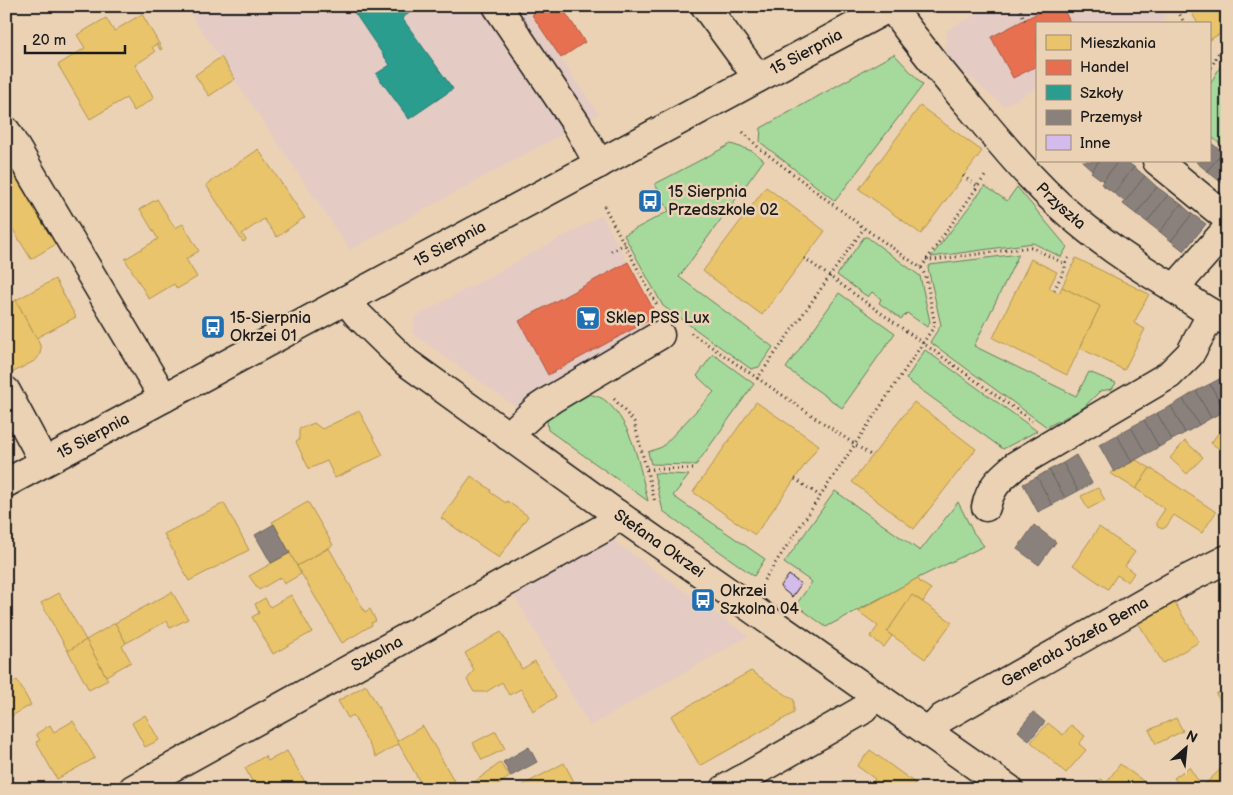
<svg xmlns="http://www.w3.org/2000/svg" width="1233" height="795" viewBox="0 0 1233 795" font-family="'Balsamiq Sans',sans-serif">
	<style>
		.built { fill: #e4cbc4 }
		.green { fill: #a6da9c; stroke: #617b5c }
		.homes { fill: #e9c46a; stroke: #ac9253 }
		.shops { fill: #e76f51; stroke: #aa5641 }
		.schools { fill: #2a9d8f; stroke: #26766c }
		.industry { fill: #8a817c; stroke: #69635f }
		.building { fill: #d3bceb; stroke: #1c1c1c }
		.lines { fill: none; stroke-linecap: round; stroke-linejoin: round }
		.minor-casing { stroke: #1c1c1c; stroke-width: 31 }
		.path { stroke: #1c1c1c; stroke-width: 3; stroke-dasharray: 1 4; stroke-linecap: butt }
		.minor { stroke: #ecd2b4; stroke-width: 28 }
		.labels { text-anchor: middle; dominant-baseline: central; stroke-width: 5; stroke-linejoin: round; paint-order: stroke }
		.street-label { font-size: 16px; fill: #1c1c1c; stroke: #ecd2b4 }
		.poi-label { font-size: 16px; fill: #1c1c1c; stroke: #ecd2b4; text-anchor: start }
	</style>
	<rect width="100%" height="100%" fill="#ecd2b4"/>
	<filter id="ink" filterUnits="userSpaceOnUse"><feTurbulence type="fractalNoise" baseFrequency=".02" numOctaves="2"/><feDisplacementMap in="SourceGraphic" scale="10" xChannelSelector="R" yChannelSelector="G"/><feConvolveMatrix kernelMatrix="1 2 1 2 8 2 1 2 1" color-interpolation-filters="sRGB"/></filter>
	<g filter="url(#ink)">
		<g class="built">
			<path d="M 185,6 L 524,6 L 599,114 L 350,250 Z"/>
			<path d="M 990,6 L 1160,6 L 1166,19 L 1157,24 L 1037,24 L 1037,88 L 1004,106 L 944,56 L 947,30 Z"/>
			<path d="M 602,215 L 670,341 L 533,419 L 412,333 L 415,317 Z"/>
			<path d="M 611,539 L 748,636 L 590,726 L 514,595 Z"/>
		</g>
		<g class="green">
			<path d="M 894,54 L 923,85 L 835,201 L 760,142 L 761,128 Z"/>
			<path d="M 1227,55 L 1227,149 L 1209,135 L 1209,86 Z"/>
			<path d="M 731,144 L 752,151 L 764,160 L 679,277 L 773,347 L 759,367 L 751,369 L 663,306 L 624,235 L 669,211 L 655,184 Z"/>
			<path d="M 985,186 L 1007,201 L 1017,187 L 1067,247 L 1061,257 L 1033,243 L 931,257 Z"/>
			<path d="M 864,237 L 867,237 L 920,276 L 930,322 L 927,327 L 907,313 L 901,319 L 879,303 L 881,299 L 872,292 L 868,297 L 837,275 Z"/>
			<path d="M 1019,254 L 974,346 L 1076,396 L 1089,372 L 1116,383 L 1112,389 L 1100,391 L 1083,408 L 1047,427 L 930,342 L 941,325 L 928,268 L 930,265 Z"/>
			<path d="M 839,293 L 895,333 L 842,408 L 786,368 Z"/>
			<path d="M 925,350 L 1037,431 L 1003,449 L 906,379 Z"/>
			<path d="M 713,354 L 754,384 L 696,465 L 651,464 L 648,452 L 662,447 L 714,392 L 697,376 Z"/>
			<path d="M 584,393 C 592,395 600,396 606,401 C 634,426 639,466 648,501 L 548,430 L 547,422 L 549,413 Z"/>
			<path d="M 654,473 L 689,475 L 673,496 L 765,559 L 754,576 L 663,511 Z"/>
			<path d="M 835,491 L 920,551 L 958,502 L 973,532 L 984,546 L 918,578 L 826,627 L 796,605 L 812,582 L 784,563 Z"/>
		</g>
		<g class="homes">
			<path d="M 1188,6 L 1227,6 L 1227,30 L 1209,40 L 1209,24 L 1198,24 Z"/>
			<path d="M 142,14 L 162,49 L 160,50 L 157,44 L 152,47 L 155,52 L 135,65 L 154,98 L 134,111 L 126,98 L 90,119 L 58,65 L 85,48 L 77,35 L 106,18 L 114,31 Z"/>
			<path d="M 221,57 L 235,79 L 209,96 L 195,75 Z"/>
			<path d="M 920,106 L 982,151 L 921,234 L 859,189 Z"/>
			<path d="M 258,149 L 305,218 L 302,219 L 277,237 L 264,219 L 242,234 L 246,240 L 243,242 L 206,185 L 256,151 Z"/>
			<path d="M 9,166 L 56,244 L 31,259 L 12,228 L 6,232 L 6,168 Z"/>
			<path d="M 766,187 L 825,231 L 762,315 L 703,271 Z"/>
			<path d="M 157,199 L 175,228 L 183,224 L 199,251 L 186,259 L 197,277 L 177,289 L 174,284 L 149,299 L 125,259 L 158,239 L 140,209 Z"/>
			<path d="M 1076,258 L 1149,294 L 1134,323 L 1145,329 L 1124,370 L 1080,348 L 1100,306 L 1062,287 Z"/>
			<path d="M 1031,259 L 1057,272 L 1049,288 L 1059,293 L 1062,287 L 1100,306 L 1067,375 L 993,338 Z"/>
			<path d="M 55,279 L 76,317 L 36,338 L 16,300 Z"/>
			<path d="M 6,299 L 9,304 L 16,300 L 36,338 L 37,338 L 41,348 L 40,354 L 36,360 L 8,375 L 6,372 Z"/>
			<path d="M 756,402 L 819,445 L 755,535 L 693,492 Z"/>
			<path d="M 914,402 L 976,449 L 914,529 L 852,482 Z"/>
			<path d="M 359,411 L 383,455 L 335,478 L 327,461 L 309,469 L 296,442 L 299,440 L 299,429 L 314,423 L 322,429 Z"/>
			<path d="M 1225,424 L 1227,425 L 1227,454 L 1211,443 Z"/>
			<path d="M 1185,441 L 1203,457 L 1187,474 L 1170,458 Z"/>
			<path d="M 1136,460 L 1150,468 L 1136,489 L 1110,473 Z"/>
			<path d="M 1150,468 L 1216,512 L 1202,533 L 1174,515 L 1166,527 L 1162,529 L 1157,526 L 1157,521 L 1165,509 L 1136,489 Z"/>
			<path d="M 471,476 L 491,490 L 490,492 L 506,503 L 507,501 L 528,516 L 499,558 L 441,518 Z"/>
			<path d="M 1098,488 L 1105,500 L 1088,509 L 1081,496 Z"/>
			<path d="M 308,502 L 333,545 L 297,566 L 272,522 Z"/>
			<path d="M 224,503 L 249,550 L 189,581 L 164,534 Z"/>
			<path d="M 1099,527 L 1135,552 L 1125,566 L 1134,573 L 1128,582 L 1117,575 L 1108,589 L 1073,565 Z"/>
			<path d="M 329,548 L 365,612 L 370,609 L 376,621 L 371,623 L 372,625 L 342,643 L 297,566 Z"/>
			<path d="M 290,553 L 301,574 L 284,584 L 281,577 L 259,590 L 249,576 Z"/>
			<path d="M 918,578 L 920,582 L 931,589 L 923,602 L 912,595 L 887,632 L 892,636 L 884,647 L 870,637 L 878,626 L 858,611 Z"/>
			<path d="M 172,592 L 188,619 L 170,628 L 167,621 L 126,643 L 115,623 Z"/>
			<path d="M 59,593 L 86,640 L 68,651 L 41,603 Z"/>
			<path d="M 291,595 L 312,632 L 273,654 L 252,617 L 259,613 L 255,604 L 265,598 L 270,607 Z"/>
			<path d="M 912,595 L 952,622 L 925,659 L 887,632 Z"/>
			<path d="M 1173,600 L 1199,642 L 1163,663 L 1137,621 Z"/>
			<path d="M 115,623 L 126,643 L 122,646 L 131,662 L 106,676 L 86,640 Z"/>
			<path d="M 501,632 L 522,669 L 535,661 L 556,697 L 533,711 L 521,689 L 509,695 L 502,682 L 486,692 L 474,692 L 467,680 L 474,670 L 465,653 Z"/>
			<path d="M 86,640 L 108,680 L 89,690 L 68,651 Z"/>
			<path d="M 751,671 L 794,700 L 794,713 L 700,766 L 671,716 Z"/>
			<path d="M 17,680 L 31,705 L 6,719 L 6,687 Z"/>
			<path d="M 366,685 L 399,744 L 376,757 L 353,715 L 348,718 L 338,701 Z"/>
			<path d="M 1227,688 L 1227,712 L 1216,694 Z"/>
			<path d="M 145,715 L 159,740 L 145,747 L 132,723 Z"/>
			<path d="M 1176,718 L 1183,731 L 1156,744 L 1149,730 Z"/>
			<path d="M 73,721 L 95,758 L 57,779 L 36,742 L 40,740 L 36,734 L 50,725 L 54,732 Z"/>
			<path d="M 1048,723 L 1063,735 L 1071,725 L 1085,736 L 1079,744 L 1086,750 L 1066,773 L 1031,742 Z"/>
			<path d="M 423,726 L 457,786 L 452,789 L 424,789 L 397,741 Z"/>
			<path d="M 496,731 L 505,749 L 482,760 L 473,743 Z"/>
			<path d="M 870,750 L 915,783 L 911,789 L 888,789 L 884,786 L 882,789 L 878,789 L 871,784 L 875,779 L 857,766 Z"/>
			<path d="M 287,751 L 305,782 L 294,789 L 256,789 L 245,768 L 265,756 L 268,761 Z"/>
			<path d="M 500,763 L 510,776 L 494,789 L 465,789 Z"/>
			<path d="M 564,763 L 578,789 L 526,789 L 523,785 Z"/>
			<path d="M 1227,763 L 1227,789 L 1203,789 L 1202,787 Z"/>
			<path d="M 1120,764 L 1154,789 L 1094,789 L 1101,779 L 1106,783 Z"/>
			<path d="M 1189,767 L 1199,782 L 1189,789 L 1182,789 L 1174,778 Z"/>
		</g>
		<g class="shops">
			<path d="M 544,6 L 561,6 L 585,42 L 561,58 L 532,15 Z"/>
			<path d="M 1051,6 L 1062,6 L 1071,24 L 1037,24 L 1037,66 L 1013,78 L 991,37 Z"/>
			<path d="M 628,262 L 657,316 L 548,375 L 519,321 Z"/>
		</g>
		<path class="schools" d="M 350,6 L 420,6 L 402,18 L 453,89 L 409,119 L 376,74 L 390,65 Z"/>
		<g class="industry">
			<path d="M 1211,143 L 1223,152 L 1207,171 L 1196,162 L 1209,161 L 1209,145 Z"/>
			<path d="M 1223,152 L 1227,155 L 1227,169 L 1218,180 L 1207,171 Z"/>
			<path d="M 1082,161 L 1099,161 L 1092,170 Z"/>
			<path d="M 1099,161 L 1118,161 L 1103,181 L 1091,172 Z"/>
			<path d="M 1118,161 L 1126,161 L 1134,167 L 1114,193 L 1101,184 Z"/>
			<path d="M 1134,167 L 1145,176 L 1125,202 L 1114,193 Z"/>
			<path d="M 1227,169 L 1227,186 L 1218,180 Z"/>
			<path d="M 1145,176 L 1157,187 L 1136,214 L 1123,204 Z"/>
			<path d="M 1157,187 L 1168,195 L 1147,222 L 1136,214 Z"/>
			<path d="M 1168,195 L 1181,204 L 1160,232 L 1147,222 Z"/>
			<path d="M 1181,204 L 1192,214 L 1171,241 L 1160,232 Z"/>
			<path d="M 1192,214 L 1206,224 L 1184,251 L 1171,241 Z"/>
			<path d="M 1223,377 L 1227,384 L 1227,410 L 1225,411 L 1210,384 Z"/>
			<path d="M 1210,384 L 1225,411 L 1211,418 L 1196,391 Z"/>
			<path d="M 1196,391 L 1211,418 L 1199,425 L 1183,399 Z"/>
			<path d="M 1183,399 L 1199,425 L 1185,433 L 1171,406 Z"/>
			<path d="M 1171,406 L 1185,433 L 1172,440 L 1157,413 Z"/>
			<path d="M 1157,413 L 1172,440 L 1159,447 L 1144,420 Z"/>
			<path d="M 1144,420 L 1159,447 L 1146,454 L 1131,427 Z"/>
			<path d="M 1131,427 L 1146,454 L 1132,462 L 1117,435 Z"/>
			<path d="M 1117,435 L 1132,462 L 1114,472 L 1099,445 Z"/>
			<path d="M 1076,455 L 1092,483 L 1078,491 L 1063,463 Z"/>
			<path d="M 1063,463 L 1078,491 L 1065,498 L 1049,470 Z"/>
			<path d="M 1049,470 L 1065,498 L 1052,505 L 1037,477 Z"/>
			<path d="M 1037,477 L 1052,505 L 1038,512 L 1023,484 Z"/>
			<path d="M 274,524 L 290,553 L 271,563 L 255,535 Z"/>
			<path d="M 1034,525 L 1056,542 L 1039,565 L 1017,549 Z"/>
			<path d="M 1033,712 L 1045,722 L 1029,741 L 1018,731 Z"/>
			<path d="M 529,747 L 537,762 L 511,776 L 503,762 Z"/>
		</g>
		<path class="building" d="M 789,575 L 801,584 L 792,597 L 780,587 Z"/>
		<g class="lines">
			<defs>
				<g id="minor">
					<path d="M 497,6 L 577,125 L 599,164"/>
					<path d="M 705,6 L 758,78"/>
					<path id="s1" d="M 891,7 C 919,45 948,81 979,117 C 1012,157 1046,197 1087,229 C 1113,250 1140,268 1169,285 C 1188,298 1205,312 1227,321"/>
					<path d="M 6,131 L 164,398"/>
					<path d="M 1157,161 L 1227,218"/>
					<path d="M 1174,289 L 1227,229"/>
					<path id="s2" d="M 346,300 L 358,315 L 406,362 L 617,514 L 1009,789"/>
					<path d="M 6,391 L 44,462"/>
					<path d="M 508,436 L 537,409 L 552,399 L 660,335"/>
					<path id="s3" d="M 6,483 L 892,6"/>
					<path d="M 986,507 C 991,485 1000,479 1016,465 L 1169,375 L 1190,354 L 1211,315"/>
					<path id="s4" d="M 929,732 L 942,718 L 1179,583 L 1227,559"/>
					<path id="s5" d="M 133,789 L 604,528 L 617,514"/>
					<path d="M 725,789 L 861,711 L 876,695"/>
				</g>
			</defs>
			<use href="#minor" class="minor-casing"/>
			<g class="path">
				<path d="M 1018,6 L 1025,20"/>
				<path d="M 1175,6 L 1185,24"/>
				<path d="M 1209,72 L 1219,52 L 1227,48"/>
				<path d="M 743,132 L 759,148 L 864,228 L 921,268 L 987,173"/>
				<path d="M 963,176 L 977,186"/>
				<path d="M 604,206 L 657,305"/>
				<path d="M 611,251 L 625,244"/>
				<path d="M 804,258 L 1032,421"/>
				<path d="M 926,259 L 933,260 L 1031,247 L 1065,264 L 1070,255"/>
				<path d="M 1054,290 L 1065,269 L 1065,264"/>
				<path d="M 691,333 L 872,456"/>
				<path d="M 757,379 L 864,228"/>
				<path d="M 614,399 L 634,422 L 655,502"/>
				<path d="M 647,469 L 695,469"/>
				<path d="M 795,479 L 820,496"/>
				<path d="M 764,580 L 935,325 L 926,277 L 921,268"/>
			</g>
			<use href="#minor" class="minor"/>
		</g>
	</g>
	<defs>
		<symbol id="bus-square" viewBox="-11 -11 22 22"><rect x="-9" y="-9" width="18" height="18" rx="4" fill="#1f6fb2" stroke="#ecd2b4"/><path d="M-5-6H5V4H4V6H2V4H-2V6H-4V4H-5ZM-3.5-4V0h7V-4ZM-3.5 1.2v1.5H-2V1.2ZM2 1.2v1.5H3.5V1.2Z" fill="#fff"/></symbol>
		<symbol id="supermarket-square" viewBox="-11 -11 22 22"><rect x="-9" y="-9" width="18" height="18" rx="4" fill="#1f6fb2" stroke="#ecd2b4"/><path d="M-6-5.5h2.5l.6 2H6L4.5 2H-2.5L-4.4-4H-6ZM-1.5 3.2a1.3 1.3 0 1 0 .1 0ZM3 3.2a1.3 1.3 0 1 0 .1 0Z" fill="#fff"/></symbol>
	</defs>
	<g fill-rule="evenodd">
		<use href="#bus-square" x="636" y="187" width="28" height="28"/>
		<use href="#supermarket-square" x="574" y="304" width="28" height="28"/>
		<use href="#bus-square" x="199" y="313" width="28" height="28"/>
		<use href="#bus-square" x="689" y="586" width="28" height="28"/>
	</g>
	<g class="labels">
		<g class="street-label">
			<text stroke="none"><textPath href="#s3" startOffset="909">15 Sierpnia</textPath></text>
			<text stroke="none"><textPath href="#s1" startOffset="262">Przyszła</textPath></text>
			<text stroke="none"><textPath href="#s3" startOffset="504">15 Sierpnia</textPath></text>
			<text stroke="none"><textPath href="#s3" startOffset="99">15 Sierpnia</textPath></text>
			<text stroke="none"><textPath href="#s2" startOffset="398">Stefana Okrzei</textPath></text>
			<text stroke="none"><textPath href="#s4" startOffset="172">Generała Józefa Bema</textPath></text>
			<text stroke="none"><textPath href="#s5" startOffset="279">Szkolna</textPath></text>
		</g>
		<g class="poi-label">
			<text x="668" y="192">15 Sierpnia<tspan x="668" dy="18">Przedszkole 02</tspan></text>
			<text x="230" y="318">15-Sierpnia<tspan x="230" dy="18">Okrzei 01</tspan></text>
			<text x="606" y="318">Sklep PSS Lux</text>
			<text x="720" y="591">Okrzei<tspan x="720" dy="18">Szkolna 04</tspan></text>
		</g>
	</g>
	<rect width="1233" height="795" fill="none" stroke="#ecd2b4" stroke-width="25"/>
	<rect x="12" y="12" width="1208" height="770" fill="none" stroke="#1c1c1c" stroke-width="2" filter="url(#ink)"/>
	<rect x="1036" y="22" width="175" height="140" fill="#ecd2b4" stroke="#998977"/>
	<rect x="1046" y="35" width="25" height="15" fill="#e9c46a" stroke="#998977"/>
	<text x="1080" y="48" font-size="15" fill="#1c1c1c">Mieszkania</text>
	<rect x="1046" y="60" width="25" height="15" fill="#e76f51" stroke="#998977"/>
	<text x="1080" y="72" font-size="15" fill="#1c1c1c">Handel</text>
	<rect x="1046" y="85" width="25" height="15" fill="#2a9d8f" stroke="#998977"/>
	<text x="1080" y="98" font-size="15" fill="#1c1c1c">Szkoły</text>
	<rect x="1046" y="110" width="25" height="15" fill="#8a817c" stroke="#998977"/>
	<text x="1080" y="122" font-size="15" fill="#1c1c1c">Przemysł</text>
	<rect x="1046" y="135" width="25" height="15" fill="#d3bceb" stroke="#998977"/>
	<text x="1080" y="148" font-size="15" fill="#1c1c1c">Inne</text>
	<g transform="translate(1186 748) rotate(27)" stroke="#ecd2b4" stroke-width="4" paint-order="stroke">
	<path d="M0-4L9 19L0 12L-9 19Z" fill="#1c1c1c"/>
	<text y="-8" font-size="14" font-weight="bold" text-anchor="middle" fill="#1c1c1c">N</text>
	</g>
	<path d="M25 45v8h100v-8" fill="none" stroke="#1c1c1c" stroke-width="2.5"/>
	<text x="32" y="45" font-size="15" fill="#1c1c1c" stroke="#ecd2b4" stroke-width="4" paint-order="stroke">20 m</text>
</svg>
